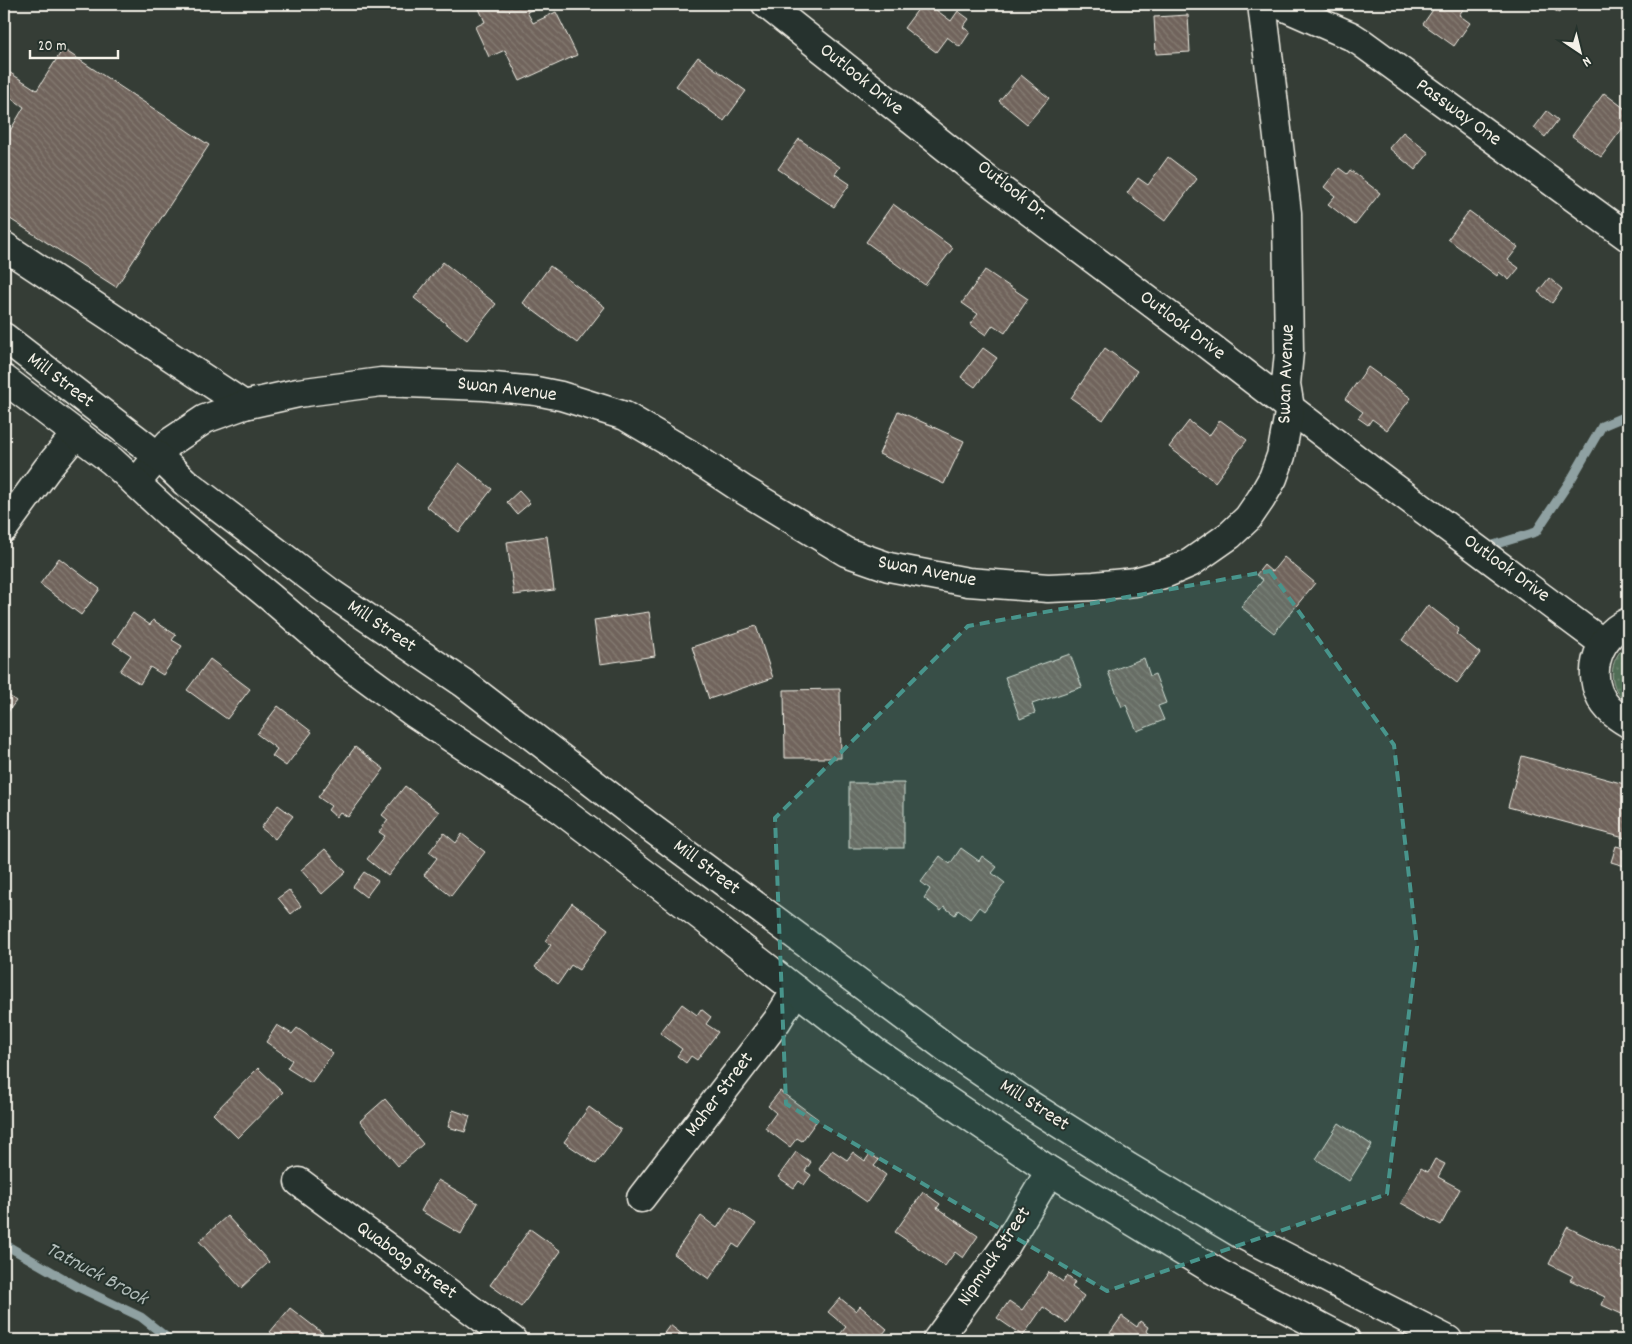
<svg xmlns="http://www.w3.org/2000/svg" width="1632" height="1344" viewBox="0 0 1632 1344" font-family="Dekko,sans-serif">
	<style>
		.grass { fill: url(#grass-dots); stroke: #a2b09f }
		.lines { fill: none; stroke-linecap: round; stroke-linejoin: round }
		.stream { stroke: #8fa1a2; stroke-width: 9 }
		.building { fill: url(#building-back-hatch); stroke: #f4f1e8 }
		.minor-casing { stroke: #f4f1e8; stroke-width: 31 }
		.major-casing { stroke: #f4f1e8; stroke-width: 31 }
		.minor { stroke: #26332d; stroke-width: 28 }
		.major { stroke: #26332d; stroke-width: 28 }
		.marked { fill: #48958c; fill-opacity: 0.2; stroke: #48958c; stroke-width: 4; stroke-dasharray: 10 6; stroke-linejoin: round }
		.labels { text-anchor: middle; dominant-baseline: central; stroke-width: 4; stroke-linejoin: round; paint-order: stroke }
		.street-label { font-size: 20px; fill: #f4f1e8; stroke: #26332d }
		.water-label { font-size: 21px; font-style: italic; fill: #b1bcb9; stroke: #26332d }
	</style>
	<defs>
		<pattern id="grass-dots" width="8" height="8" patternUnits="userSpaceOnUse" patternTransform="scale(1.25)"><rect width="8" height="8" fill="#516e56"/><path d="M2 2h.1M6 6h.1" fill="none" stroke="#6b836e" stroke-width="1.8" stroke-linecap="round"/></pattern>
		<pattern id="building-back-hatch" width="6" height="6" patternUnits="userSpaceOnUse" patternTransform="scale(1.25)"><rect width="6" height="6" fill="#70645b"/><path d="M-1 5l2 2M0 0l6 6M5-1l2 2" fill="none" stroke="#857b73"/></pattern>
	</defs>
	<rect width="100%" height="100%" fill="#353d36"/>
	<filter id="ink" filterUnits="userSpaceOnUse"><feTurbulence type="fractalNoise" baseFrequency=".02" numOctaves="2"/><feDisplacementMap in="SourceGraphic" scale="10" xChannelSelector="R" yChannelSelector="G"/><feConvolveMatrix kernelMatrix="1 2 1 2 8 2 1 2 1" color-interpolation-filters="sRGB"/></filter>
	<g filter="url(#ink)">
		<path class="grass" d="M 1628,644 L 1628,703 C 1607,689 1607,659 1628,644 Z"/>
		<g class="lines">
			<g class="stream">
				<path d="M 1490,546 L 1536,532 L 1572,478 L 1602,426 L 1628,415"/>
				<path d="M 4,1244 L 80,1288 L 141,1317 L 170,1340"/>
			</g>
		</g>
		<g class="building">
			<path d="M 477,4 L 540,4 L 541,5 L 527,12 L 533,23 L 556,12 L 577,55 L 520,81 L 505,50 L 489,57 L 475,27 L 485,22 Z"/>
			<path d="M 922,4 L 928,4 L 951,21 L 958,11 L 969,19 L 963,27 L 970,32 L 960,47 L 947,37 L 936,52 L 904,28 Z"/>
			<path d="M 1437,4 L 1467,4 L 1459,15 L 1470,23 L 1454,46 L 1423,24 Z"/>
			<path d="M 1545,4 L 1566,4 L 1559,13 Z"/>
			<path d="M 1188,15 L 1190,52 L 1156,54 L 1154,17 Z"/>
			<path d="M 63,49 L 209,145 L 116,287 L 4,215 L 4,141 L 24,107 L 4,93 L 4,69 L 37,90 Z"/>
			<path d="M 698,57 L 746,91 L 724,121 L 676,86 Z"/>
			<path d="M 1021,75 L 1049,98 L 1027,124 L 999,101 Z"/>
			<path d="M 1604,93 L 1628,111 L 1628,121 L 1601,157 L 1572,136 Z"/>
			<path d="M 1547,111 L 1558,120 L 1545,137 L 1534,128 Z"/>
			<path d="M 1403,132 L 1429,153 L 1415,170 L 1389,148 Z"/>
			<path d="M 799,139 L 840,167 L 835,174 L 850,184 L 834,207 L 778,169 Z"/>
			<path d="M 1168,157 L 1197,179 L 1165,221 L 1127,193 L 1138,178 L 1148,185 Z"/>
			<path d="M 1339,168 L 1347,174 L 1350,170 L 1380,193 L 1355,225 L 1328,204 L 1335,196 L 1324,187 Z"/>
			<path d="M 893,204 L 953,248 L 925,285 L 866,242 Z"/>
			<path d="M 1469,211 L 1518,247 L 1508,260 L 1519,268 L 1509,280 L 1499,272 L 1497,276 L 1448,239 Z"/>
			<path d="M 443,262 L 496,304 L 467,340 L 414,298 Z"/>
			<path d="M 550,266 L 605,307 L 577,343 L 523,303 Z"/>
			<path d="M 985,270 L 1028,299 L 1005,333 L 993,325 L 986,335 L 970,324 L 978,314 L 962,303 Z"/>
			<path d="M 1549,278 L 1562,289 L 1552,303 L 1538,292 Z"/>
			<path d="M 983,348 L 997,358 L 975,387 L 961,377 Z"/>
			<path d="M 1105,348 L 1137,371 L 1103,420 L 1071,398 Z"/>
			<path d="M 1368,367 L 1411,398 L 1387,430 L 1372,419 L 1368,425 L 1358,418 L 1363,412 L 1345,399 Z"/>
			<path d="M 898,411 L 964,441 L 944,484 L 879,454 Z"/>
			<path d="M 1220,420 L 1247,440 L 1215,482 L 1169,447 L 1189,421 L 1209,436 Z"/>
			<path d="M 459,463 L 492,489 L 459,532 L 426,506 Z"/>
			<path d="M 519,491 L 530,503 L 517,514 L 507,502 Z"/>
			<path d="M 547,536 L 554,590 L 514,595 L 507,542 Z"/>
			<path d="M 1284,557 L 1315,583 L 1274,633 L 1241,607 L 1263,580 L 1256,575 L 1264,565 L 1272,572 Z"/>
			<path d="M 59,558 L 100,589 L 81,615 L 40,584 Z"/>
			<path d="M 1428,605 L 1459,629 L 1456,634 L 1480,653 L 1457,683 L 1402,640 Z"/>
			<path d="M 649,612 L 655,656 L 600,664 L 594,620 Z"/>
			<path d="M 133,613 L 150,625 L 153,620 L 176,635 L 172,640 L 182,646 L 163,675 L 150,667 L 140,684 L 120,671 L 131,655 L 113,643 Z"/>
			<path d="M 756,626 L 773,678 L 709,699 L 692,647 Z"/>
			<path d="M 1070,654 L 1082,687 L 1032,704 L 1035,713 L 1020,719 L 1005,677 Z"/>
			<path d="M 1144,658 L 1150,676 L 1155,674 L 1166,703 L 1158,706 L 1164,720 L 1137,731 L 1126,705 L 1122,707 L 1108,672 Z"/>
			<path d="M 210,659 L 250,689 L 227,719 L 187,690 Z"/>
			<path d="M 840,689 L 841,758 L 785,758 L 784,690 Z"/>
			<path d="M 4,692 L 16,701 L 4,717 Z"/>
			<path d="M 278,706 L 312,732 L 286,766 L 272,756 L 277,749 L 257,734 Z"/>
			<path d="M 355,747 L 384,769 L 348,817 L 340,812 L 336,817 L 328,810 L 331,806 L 318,797 Z"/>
			<path d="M 1522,756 L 1628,785 L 1628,839 L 1508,807 Z"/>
			<rect x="849" y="783" width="55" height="65"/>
			<path d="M 405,786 L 439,812 L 388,876 L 367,859 L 385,836 L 379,832 L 388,820 L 382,815 Z"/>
			<path d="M 278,805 L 293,816 L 275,839 L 261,828 Z"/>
			<path d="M 444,833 L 456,843 L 462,834 L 485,852 L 451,896 L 424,875 L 437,858 L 429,852 Z"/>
			<path d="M 1616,846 L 1628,849 L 1628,867 L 1611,862 Z"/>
			<path d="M 961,848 L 979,861 L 982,856 L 997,867 L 992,873 L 1005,883 L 984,911 L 979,907 L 970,919 L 958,910 L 955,915 L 944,907 L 941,911 L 924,898 L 930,889 L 921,882 L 940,856 L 950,864 Z"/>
			<path d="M 325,849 L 346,872 L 322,894 L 301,870 Z"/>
			<path d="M 364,872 L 378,881 L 366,897 L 353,887 Z"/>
			<path d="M 289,890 L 301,906 L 291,914 L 278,898 Z"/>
			<path d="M 572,903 L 608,929 L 579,970 L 571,965 L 558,984 L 535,967 L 551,945 L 545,941 Z"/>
			<path d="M 682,1004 L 697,1015 L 701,1009 L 711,1017 L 706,1024 L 718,1032 L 697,1060 L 691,1056 L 686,1063 L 677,1056 L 682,1049 L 660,1033 Z"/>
			<path d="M 277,1025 L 292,1034 L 297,1028 L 333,1053 L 311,1083 L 287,1068 L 292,1060 L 266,1042 Z"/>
			<path d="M 258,1068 L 283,1092 L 238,1138 L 213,1114 Z"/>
			<path d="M 780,1091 L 818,1119 L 802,1141 L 797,1138 L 790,1147 L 765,1128 L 776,1113 L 768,1106 Z"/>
			<path d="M 385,1099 L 423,1144 L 398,1166 L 360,1121 Z"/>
			<path d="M 589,1107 L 621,1130 L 596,1164 L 564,1142 Z"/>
			<path d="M 453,1110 L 470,1116 L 465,1132 L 448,1127 Z"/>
			<path d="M 1339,1123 L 1372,1145 L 1349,1181 L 1316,1159 Z"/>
			<path d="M 832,1150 L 847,1160 L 853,1152 L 865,1161 L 870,1154 L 879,1160 L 874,1166 L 886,1175 L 867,1202 L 819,1169 Z"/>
			<path d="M 796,1152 L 811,1162 L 805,1171 L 811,1175 L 804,1185 L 799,1181 L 794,1188 L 778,1177 Z"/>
			<path d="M 1435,1159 L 1445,1164 L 1438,1177 L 1460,1189 L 1441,1225 L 1401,1203 L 1421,1168 L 1428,1172 Z"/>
			<path d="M 438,1180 L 478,1203 L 461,1234 L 421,1211 Z"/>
			<path d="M 923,1192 L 940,1204 L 937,1208 L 978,1236 L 963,1258 L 955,1252 L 945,1266 L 895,1232 Z"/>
			<path d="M 731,1207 L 756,1224 L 739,1248 L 733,1244 L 709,1279 L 674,1254 L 701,1216 L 717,1228 Z"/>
			<path d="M 227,1216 L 269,1262 L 241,1288 L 199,1241 Z"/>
			<path d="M 1567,1227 L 1628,1257 L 1628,1317 L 1602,1305 L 1605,1297 L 1570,1280 L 1573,1276 L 1549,1264 Z"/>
			<path d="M 530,1229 L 561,1251 L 521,1307 L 490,1285 Z"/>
			<path d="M 1049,1272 L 1063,1282 L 1067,1276 L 1075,1282 L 1072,1287 L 1084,1296 L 1066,1323 L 1043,1307 L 1023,1336 L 997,1318 L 1009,1301 L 1022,1310 Z"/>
			<path d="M 840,1298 L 856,1311 L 860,1306 L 887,1329 L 878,1340 L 835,1340 L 846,1327 L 828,1312 Z"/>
			<path d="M 290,1308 L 329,1338 L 327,1340 L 281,1340 L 270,1332 Z"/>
			<path d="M 1122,1316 L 1137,1327 L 1140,1321 L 1148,1327 L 1146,1331 L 1159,1340 L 1105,1340 Z"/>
			<path d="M 670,1325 L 688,1339 L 687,1340 L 659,1340 Z"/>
		</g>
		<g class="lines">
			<defs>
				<g id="minor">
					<path d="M 766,4 L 977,172 L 1200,339 L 1372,471 L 1603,643"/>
					<path d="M 1278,4 L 1351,36 L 1362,43 L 1628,237"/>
					<path d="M 4,246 L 244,405"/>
					<path d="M 136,483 L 169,443 L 205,419 L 244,405 L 298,393 L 381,382 L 484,386 L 536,391 L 561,396 L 625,416 L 686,452 L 742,489 L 846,552 L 889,567 L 968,582 L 1048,588 L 1094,586 L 1135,582 L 1167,573 L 1190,563 L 1230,535 L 1248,518 L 1261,499 L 1273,478 L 1281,456 L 1290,408 L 1286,384 L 1289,352 L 1287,213 L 1262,4"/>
					<path d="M 4,528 L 47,469 L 76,434"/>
					<path d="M 1628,622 C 1595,637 1583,681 1609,709 C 1615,715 1621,719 1628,723"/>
					<path d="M 299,1182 L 512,1340"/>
					<path d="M 641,1198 L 777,1021 L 796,990"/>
					<path d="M 937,1340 L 1005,1247 L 1050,1171"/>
				</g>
				<g id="major">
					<path d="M 4,337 L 158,456 L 185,482 L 328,591 L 465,684 L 650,827 L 952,1052 L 1027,1103 L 1128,1167 L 1239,1233 L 1448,1340"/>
					<path d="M 4,379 L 112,461 L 168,513 L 270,597 L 349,665 L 414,713 L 558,808 L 702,917 L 874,1051 L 1050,1171 L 1220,1274 L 1346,1340"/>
				</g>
			</defs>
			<use href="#minor" class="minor-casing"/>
			<use href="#major" class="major-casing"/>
			<use href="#minor" class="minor"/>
			<use href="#major" class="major"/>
		</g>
	</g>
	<path class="marked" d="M 1270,571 L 1394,745 L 1417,947 L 1387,1194 L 1107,1291 L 786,1104 L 775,818 L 968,626 Z"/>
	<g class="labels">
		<g class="street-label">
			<text transform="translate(861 80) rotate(39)">Outlook Drive</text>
			<text transform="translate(1458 113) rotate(36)">Passway One</text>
			<text transform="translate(1012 191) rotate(38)">Outlook Dr.</text>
			<text transform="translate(1182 326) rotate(37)">Outlook Drive</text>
			<text transform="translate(1287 374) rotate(-88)">Swan Avenue</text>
			<text transform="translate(60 381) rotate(37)">Mill Street</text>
			<text transform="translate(507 390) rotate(7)">Swan Avenue</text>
			<text transform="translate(1506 569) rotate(36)">Outlook Drive</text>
			<text transform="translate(927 572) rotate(11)">Swan Avenue</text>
			<text transform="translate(381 627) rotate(34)">Mill Street</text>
			<text transform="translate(706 868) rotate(37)">Mill Street</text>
			<text transform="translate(720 1095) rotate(-53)">Maher Street</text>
			<text transform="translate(1034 1106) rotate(33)">Mill Street</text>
			<text transform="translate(995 1257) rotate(-56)">Nipmuck Street</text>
			<text transform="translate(406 1261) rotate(36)">Quaboag Street</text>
		</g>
		<g class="water-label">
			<text transform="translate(96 1275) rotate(28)">Tatnuck Brook</text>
		</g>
	</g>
	<rect width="1632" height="1344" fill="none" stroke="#26332d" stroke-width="20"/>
	<rect x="10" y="10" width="1612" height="1324" fill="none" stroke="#f4f1e8" stroke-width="2" filter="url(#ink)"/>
	<g transform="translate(1580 52) rotate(145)" stroke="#26332d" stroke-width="4" paint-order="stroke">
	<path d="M0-4L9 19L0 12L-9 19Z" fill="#f4f1e8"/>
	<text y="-8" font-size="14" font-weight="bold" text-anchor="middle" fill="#f4f1e8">N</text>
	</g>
	<path d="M30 50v8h88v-8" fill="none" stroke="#f4f1e8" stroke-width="2.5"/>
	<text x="38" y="50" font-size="15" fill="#f4f1e8" stroke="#26332d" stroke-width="4" paint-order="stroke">20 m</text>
</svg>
